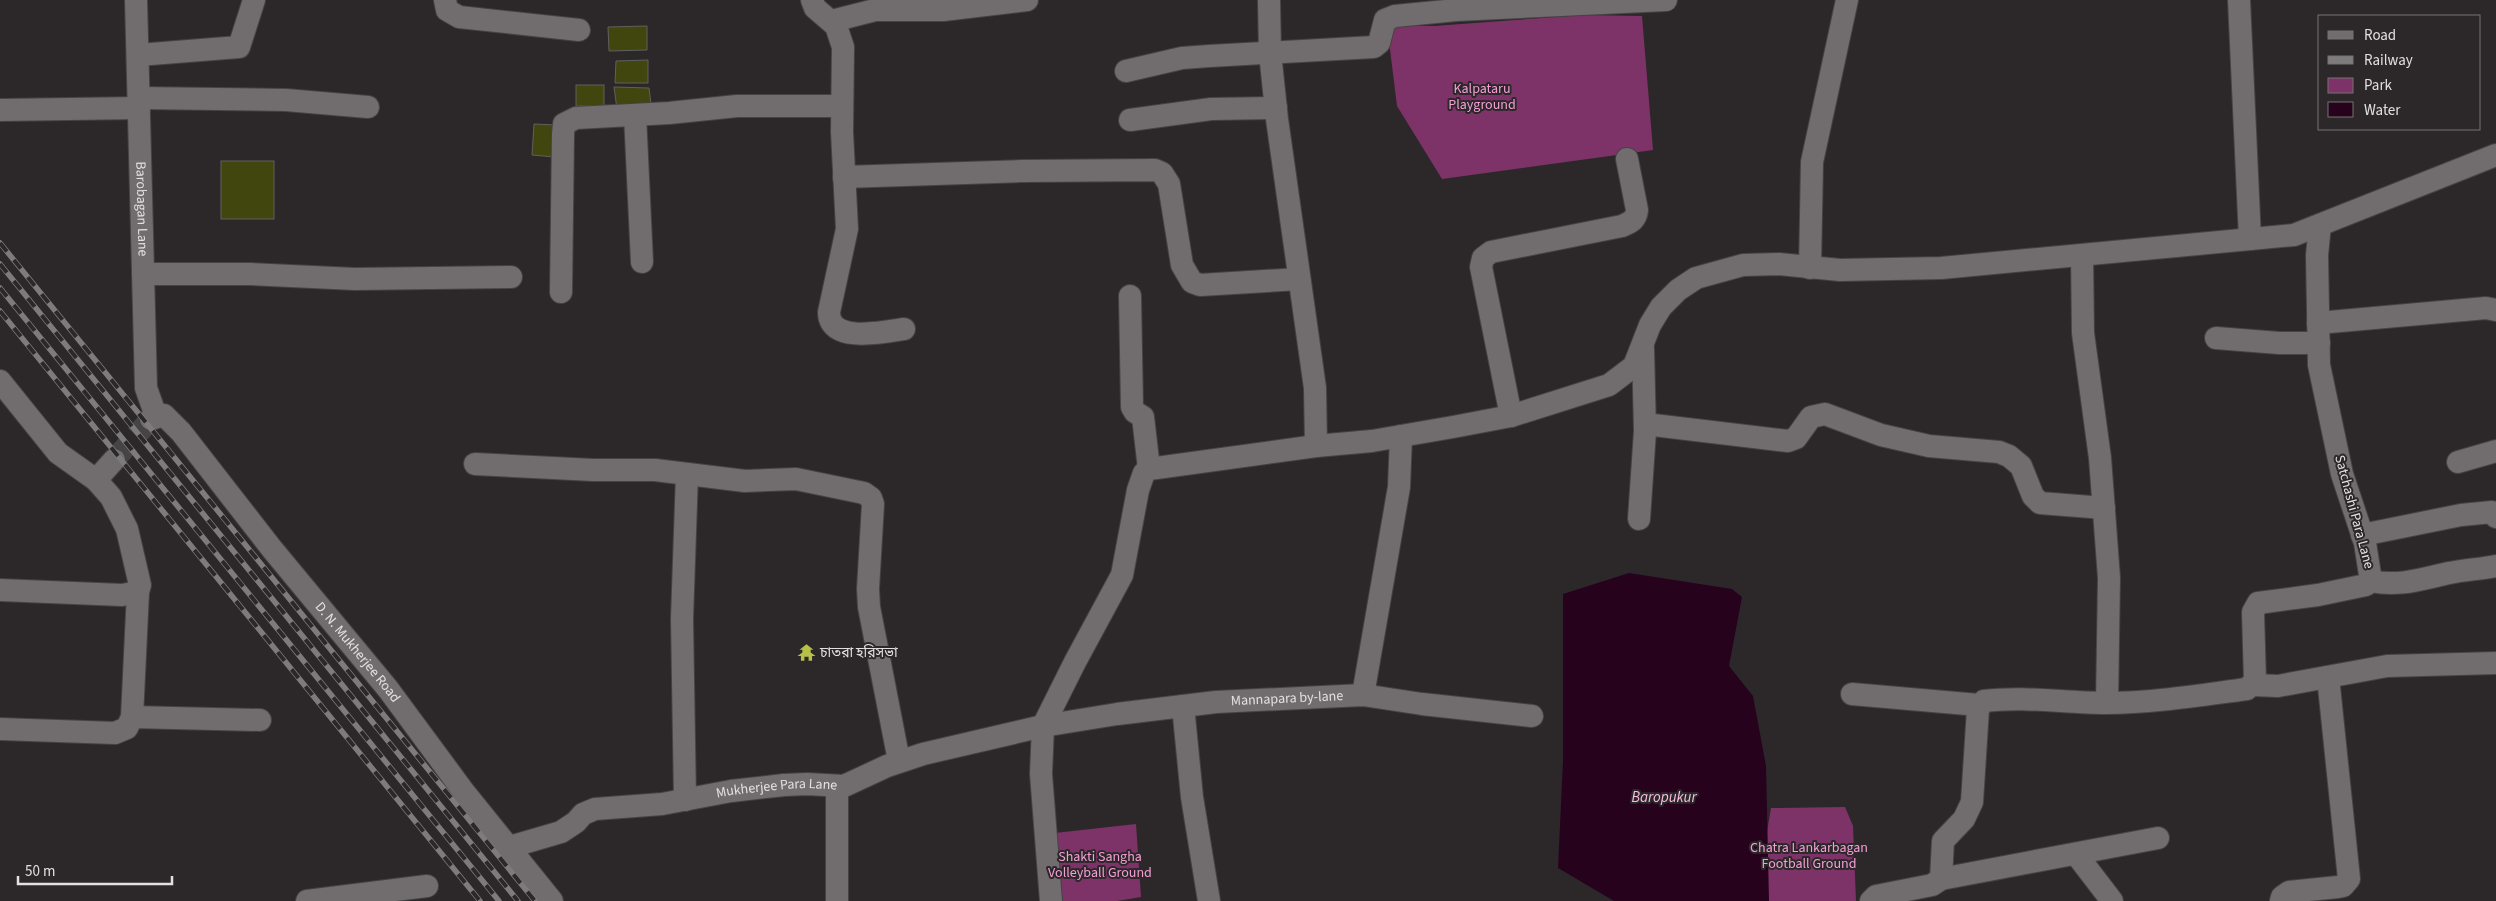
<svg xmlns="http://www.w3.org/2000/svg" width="2496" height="901" viewBox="0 0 2496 901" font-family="'Source Sans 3','Noto Sans Bengali',sans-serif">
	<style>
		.green { fill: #7d3367 }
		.water { fill: #27021d }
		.building { fill: #41450e; stroke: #60615d }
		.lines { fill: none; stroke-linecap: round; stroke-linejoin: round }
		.minor-tunnel { stroke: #474445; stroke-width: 22; stroke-dasharray: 22 11; stroke-linecap: butt }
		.minor-casing { stroke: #454344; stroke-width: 24 }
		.minor { stroke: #716d6f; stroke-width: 22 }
		.rail-casing { stroke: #7e7b7d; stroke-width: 5.5 }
		.rail { stroke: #2c282a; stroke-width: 4; stroke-dasharray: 11; stroke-linecap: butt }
		.labels { text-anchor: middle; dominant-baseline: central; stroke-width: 4; stroke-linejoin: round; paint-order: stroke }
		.park-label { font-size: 14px; fill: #f59fd7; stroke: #2c282a }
		.street-label { font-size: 14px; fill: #e2e0e1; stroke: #2c282a }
		.poi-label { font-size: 14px; fill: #e2e0e1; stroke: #2c282a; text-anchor: start }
		.water-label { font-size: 15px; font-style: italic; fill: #febce7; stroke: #2c282a }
	</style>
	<rect width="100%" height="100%" fill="#2c282a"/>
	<g class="green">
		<path d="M 1583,15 L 1642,16 L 1653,150 L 1442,179 L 1397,106 L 1387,25 L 1434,26 Z"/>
		<path d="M 1845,807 L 1853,826 L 1856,901 L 1768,901 L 1761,867 L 1771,808 Z"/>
		<path d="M 1136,824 L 1141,897 L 1117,901 L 1059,901 L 1046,834 Z"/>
	</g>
	<path class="water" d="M 1629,573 L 1732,589 L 1742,597 L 1729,666 L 1753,696 L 1766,766 L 1769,901 L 1614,901 L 1558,868 L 1563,761 L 1563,594 Z"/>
	<g class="building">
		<path d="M 647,26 L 647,50 L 609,51 L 608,27 Z"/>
		<path d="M 648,60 L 648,83 L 615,83 L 616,61 Z"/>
		<rect x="576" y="85" width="28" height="21"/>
		<path d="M 614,87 L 649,88 L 651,104 L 617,109 Z"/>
		<path d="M 534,124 L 556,125 L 555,157 L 532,155 Z"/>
		<rect x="221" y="161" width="53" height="58"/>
	</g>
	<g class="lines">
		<path class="minor-tunnel" d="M 114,460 L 151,419"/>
		<defs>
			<g id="minor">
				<path id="s1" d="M 136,0 L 146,388 L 156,416"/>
				<path d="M 445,0 L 447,10 L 459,17 L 579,30"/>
				<path d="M 812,0 L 815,8 L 836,26 L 843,47 L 842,132 L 847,229 L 829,312 C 829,344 884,332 904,329"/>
				<path d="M 1269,0 L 1270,53 L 1277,119 L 1315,388 L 1316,446"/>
				<path d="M 2239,0 L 2250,239"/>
				<path d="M 832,21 L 875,10 L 943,10 L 1027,0"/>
				<path d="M 138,55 L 239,47 L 254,0"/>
				<path d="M 1126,71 L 1182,58 L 1209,56 L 1374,47 L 1379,43 L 1385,20 L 1395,16 L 1456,10 L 1666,0"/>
				<path d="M 139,98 L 286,100 L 368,107"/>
				<path d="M 0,110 L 139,108"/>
				<path d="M 635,115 L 642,262"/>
				<path d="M 1130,120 L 1211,109 L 1276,108"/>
				<path d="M 844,177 L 1022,171 L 1155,170 L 1162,173 L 1169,184 L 1182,265 L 1192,282 L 1200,285 L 1299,279"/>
				<path d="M 2082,255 L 2083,333 L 2100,458 L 2109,578 L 2107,703"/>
				<path d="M 1810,268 L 1812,162 L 1847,0"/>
				<path d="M 143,274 L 250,274 L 355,279 L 511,277"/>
				<path d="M 561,292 L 563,134 L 564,124 L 576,118 L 669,113 L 737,106 L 842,106"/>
				<path d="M 1130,296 L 1132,407 L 1135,412 L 1143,417 L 1149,469"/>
				<path d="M 2318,323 L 2486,308 L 2496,310"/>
				<path d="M 2216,338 L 2279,343 L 2319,343"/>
				<path d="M 0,381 L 58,453 L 96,480 L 111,497 L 127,529 L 140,585 L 138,592 L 122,595 L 0,590"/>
				<path d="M 1511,416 L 1481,267 L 1483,258 L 1491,252 L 1622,226 C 1631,222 1636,220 1637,210 L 1627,159"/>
				<path id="s2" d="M 151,419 L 164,415 L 181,432 L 272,549 L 388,689 L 464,792 L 552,901"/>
				<path d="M 1645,424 L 1788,441 L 1796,438 L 1811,417 L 1825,414 L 1881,435 L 1929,446 L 1999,452 L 2009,456 L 2021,466 L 2033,496 L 2040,503 L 2104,508"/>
				<path d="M 2458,462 L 2496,451"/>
				<path d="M 475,464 L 593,470 L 655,470 L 745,481 L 796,479 L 864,493 L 871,498 L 873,504 L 868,589 L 869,607 L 899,761"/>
				<path d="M 96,480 L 114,460"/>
				<path d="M 1639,519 L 1645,431 L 1643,349"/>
				<path d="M 2362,535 L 2461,515 L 2492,512 L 2496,517"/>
				<path d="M 2371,581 C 2399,587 2422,579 2449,573 C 2464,570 2480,569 2496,566"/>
				<path d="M 2253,685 L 2278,686 L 2387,666 L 2496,663"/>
				<path d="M 1852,694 L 1979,705"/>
				<path d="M 1363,695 L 1399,487 L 1401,436"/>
				<path d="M 1183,706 L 1192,797 L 1209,901"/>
				<path d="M 132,717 L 138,592"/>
				<path d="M 0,729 L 115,733 L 127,728 L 132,717 L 260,720"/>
				<path d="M 837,787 L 837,901"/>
				<path d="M 685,800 L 682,619 L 687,474"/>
				<path id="s3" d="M 510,847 L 561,832 L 576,822 L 583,814 L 595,809 L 662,804 L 731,791 L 784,785 L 807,784 L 844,786 L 887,766 L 923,754 L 1043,726 L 1117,714 L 1216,702 L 1363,695 L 1422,704 L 1532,716"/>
				<path d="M 2076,854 L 2112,901"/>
				<path d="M 1941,879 L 2158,838"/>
				<path d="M 307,901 L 427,886"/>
				<path d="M 1051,901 L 1041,774 L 1043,726 L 1075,662 L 1122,575 L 1138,490 L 1144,473 L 1149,469 L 1316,446 L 1372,441 L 1453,427 L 1511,416 L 1609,385 L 1634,366 L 1650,325 L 1661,307 L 1678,290 L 1696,278 L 1743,265 L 1779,264 L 1840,270 L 1941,268 L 2294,235 L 2496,155"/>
				<path d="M 1871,901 L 1876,896 L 1932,885 L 1941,879 L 1943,841 L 1964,819 L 1972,802 L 1978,709 L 1984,701 C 2025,696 2065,703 2106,703 C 2153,703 2201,695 2247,689 L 2255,681 L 2253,612 L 2258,603 L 2318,595 L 2366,585 L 2371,581 L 2365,543 L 2342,474 L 2319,365 L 2317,255 L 2320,225"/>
				<path d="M 2281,901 L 2282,897 L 2289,892 L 2338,887 L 2343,886 L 2349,879 L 2328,677"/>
			</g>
		</defs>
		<use href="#minor" class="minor-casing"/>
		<use href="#minor" class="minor"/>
		<defs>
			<g id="rail">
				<path d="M 0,243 L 535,901"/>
				<path d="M 0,264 L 518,901"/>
				<path d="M 0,288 L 499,901"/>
				<path d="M 0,311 L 480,901"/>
			</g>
		</defs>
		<use href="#rail" class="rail-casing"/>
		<use href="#rail" class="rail"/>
	</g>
	<defs>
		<symbol id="temple-bare" viewBox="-9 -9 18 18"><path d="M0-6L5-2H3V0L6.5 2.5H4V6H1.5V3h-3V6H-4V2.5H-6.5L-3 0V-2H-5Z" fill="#b8c147" stroke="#2c282a" stroke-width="2.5" paint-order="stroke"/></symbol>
	</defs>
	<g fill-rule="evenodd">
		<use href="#temple-bare" x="794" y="640" width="25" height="25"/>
	</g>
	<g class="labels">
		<g class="park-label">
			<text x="1482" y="89">Kalpataru<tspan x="1482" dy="16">Playground</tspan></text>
			<text x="1809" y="848">Chatra Lankarbagan<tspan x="1809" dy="16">Football Ground</tspan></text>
			<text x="1100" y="857">Shakti Sangha<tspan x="1100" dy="16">Volleyball Ground</tspan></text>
		</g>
		<g class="street-label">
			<text stroke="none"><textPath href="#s1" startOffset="209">Barobagan Lane</textPath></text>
			<text transform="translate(2354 512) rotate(75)">Satchashi Para Lane</text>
			<text stroke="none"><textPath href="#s2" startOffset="320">D. N. Mukherjee Road</textPath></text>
			<text stroke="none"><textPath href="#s3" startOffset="800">Mannapara by-lane</textPath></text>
			<text stroke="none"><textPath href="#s3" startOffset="278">Mukherjee Para Lane</textPath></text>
		</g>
		<g class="poi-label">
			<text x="820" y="653">চাতরা হরিসভা</text>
		</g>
		<g class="water-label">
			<text x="1664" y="797">Baropukur</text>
		</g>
	</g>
	<rect x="2318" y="15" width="162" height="115" fill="#2c282a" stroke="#757273"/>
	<rect x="2328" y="31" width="25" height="8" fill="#716d6f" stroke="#757273"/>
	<text x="2364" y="40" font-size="15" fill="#e2e0e1">Road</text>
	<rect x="2328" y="56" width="25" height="8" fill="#7e7b7d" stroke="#757273"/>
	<text x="2364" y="65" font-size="15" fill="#e2e0e1">Railway</text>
	<rect x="2328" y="78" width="25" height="15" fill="#7d3367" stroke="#757273"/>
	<text x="2364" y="90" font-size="15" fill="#e2e0e1">Park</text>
	<rect x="2328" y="102" width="25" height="15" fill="#27021d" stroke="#757273"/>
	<text x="2364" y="115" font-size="15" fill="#e2e0e1">Water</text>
	<path d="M18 876v8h154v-8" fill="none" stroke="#e2e0e1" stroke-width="2.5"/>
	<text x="25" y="876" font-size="15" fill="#e2e0e1" stroke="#2c282a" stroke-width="4" paint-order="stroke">50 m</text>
</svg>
